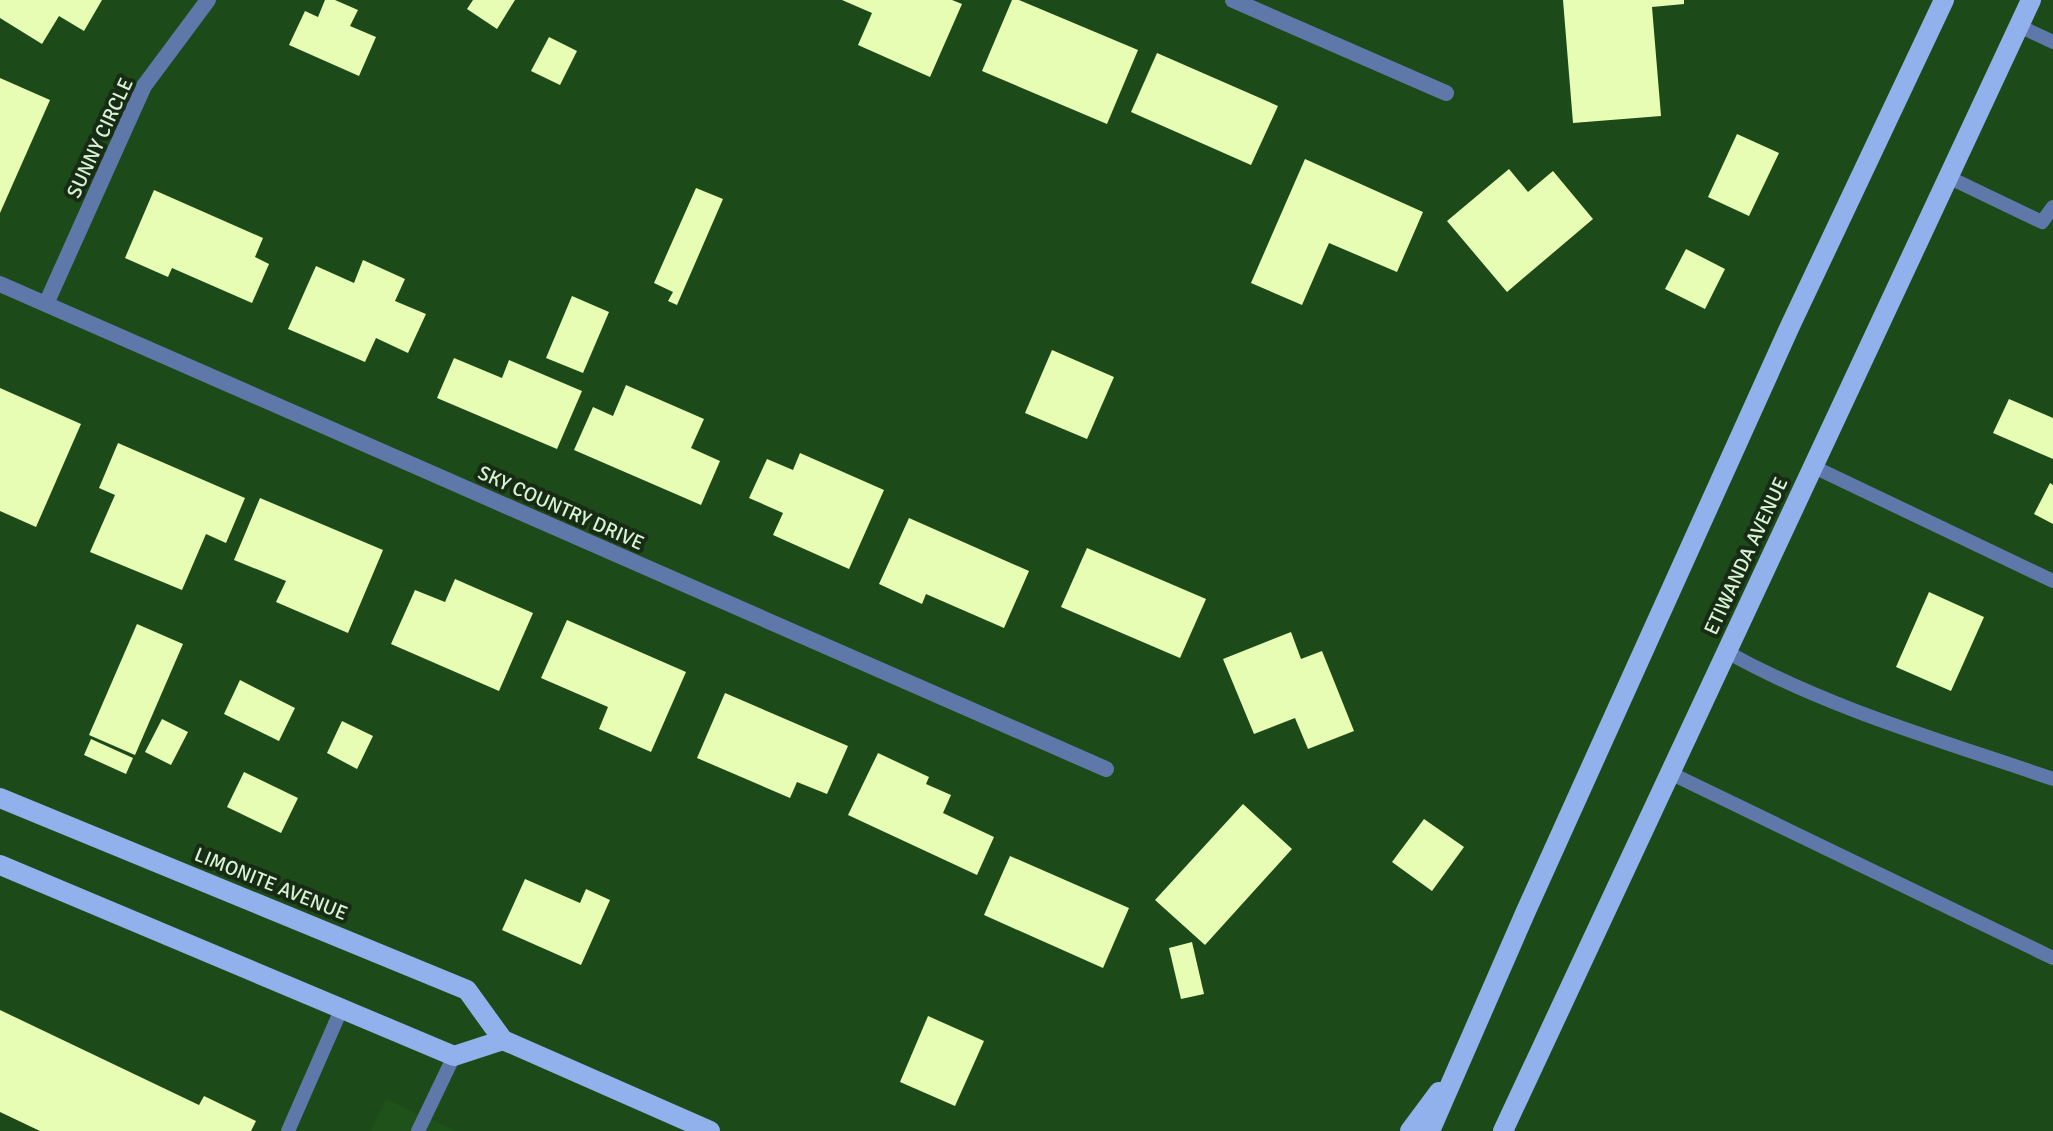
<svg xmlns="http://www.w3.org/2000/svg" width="2053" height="1131" viewBox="0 0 2053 1131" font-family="Signika,sans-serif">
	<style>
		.built { fill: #1e521a }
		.building { fill: #e7fdb4 }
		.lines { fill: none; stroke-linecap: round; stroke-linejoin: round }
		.service { stroke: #5e78a9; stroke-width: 14 }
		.minor { stroke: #5e78a9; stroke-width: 16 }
		.primary { stroke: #91b1ec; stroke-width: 20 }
		.labels { text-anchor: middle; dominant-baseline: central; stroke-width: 8; stroke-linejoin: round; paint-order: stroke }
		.street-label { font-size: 20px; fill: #d9f3d6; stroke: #172b15 }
	</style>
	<rect width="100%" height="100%" fill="#1d4a19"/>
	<path class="built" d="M 386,1099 L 456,1131 L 371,1131 Z"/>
	<g class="building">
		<path d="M 0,0 L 102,0 L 84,31 L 59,16 L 42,44 L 0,18 Z"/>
		<path d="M 325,0 L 335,0 L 358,10 L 350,26 L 376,37 L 359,76 L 289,45 L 305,11 L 318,17 Z"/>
		<path d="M 473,0 L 515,0 L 497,29 L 467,9 Z"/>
		<path d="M 842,0 L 952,0 L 962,4 L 930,77 L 858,45 L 872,13 Z"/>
		<path d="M 1012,0 L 1019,0 L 1138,50 L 1107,124 L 982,71 Z"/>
		<path d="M 1563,0 L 1684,0 L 1684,4 L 1652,7 L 1661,116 L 1573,123 Z"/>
		<path d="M 549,37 L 577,51 L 560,85 L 531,71 Z"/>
		<path d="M 1157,53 L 1278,106 L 1251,165 L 1131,112 Z"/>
		<path d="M 0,78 L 50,100 L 0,213 Z"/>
		<path d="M 1737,134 L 1779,153 L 1749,216 L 1708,197 Z"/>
		<path d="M 1305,159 L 1423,212 L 1397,272 L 1329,243 L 1302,305 L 1251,283 Z"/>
		<path d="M 1509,169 L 1528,192 L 1553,171 L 1593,219 L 1507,292 L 1447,221 Z"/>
		<path d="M 696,188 L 723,199 L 677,305 L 668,301 L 673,292 L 654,283 Z"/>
		<path d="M 154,190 L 263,238 L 255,257 L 269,264 L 252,303 L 172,268 L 168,277 L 125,258 Z"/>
		<path d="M 1686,249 L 1725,269 L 1705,309 L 1665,289 Z"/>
		<path d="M 363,260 L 405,279 L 395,301 L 426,314 L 408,353 L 376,338 L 365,362 L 288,329 L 316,266 L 354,283 Z"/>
		<path d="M 572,296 L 609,312 L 583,373 L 546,358 Z"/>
		<path d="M 1052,350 L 1114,377 L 1087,439 L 1025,413 Z"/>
		<path d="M 454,358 L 502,378 L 509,360 L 582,391 L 557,449 L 437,398 Z"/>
		<path d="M 626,385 L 704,419 L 691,448 L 720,461 L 701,505 L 574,450 L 593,407 L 613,416 Z"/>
		<path d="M 0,388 L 81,424 L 36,527 L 0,511 Z"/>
		<path d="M 2009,399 L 2053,418 L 2053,459 L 1993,433 Z"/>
		<path d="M 118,443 L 245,498 L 226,543 L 206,534 L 182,590 L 90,552 L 115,495 L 99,488 Z"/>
		<path d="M 800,453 L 884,490 L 849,569 L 773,535 L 783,513 L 749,498 L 767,459 L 793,470 Z"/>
		<path d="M 2050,483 L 2053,485 L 2053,524 L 2034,514 Z"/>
		<path d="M 260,498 L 383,550 L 348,633 L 276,602 L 286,581 L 234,560 Z"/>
		<path d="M 909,518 L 1029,571 L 1004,628 L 926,594 L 922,604 L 879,584 Z"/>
		<path d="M 1087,548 L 1206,599 L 1180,658 L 1061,607 Z"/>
		<path d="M 455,579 L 533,613 L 499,691 L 391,644 L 415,590 L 445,602 Z"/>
		<path d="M 1929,592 L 1984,617 L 1951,691 L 1896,667 Z"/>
		<path d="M 567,620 L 686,672 L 651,752 L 599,729 L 608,707 L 541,678 Z"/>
		<path d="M 137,624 L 183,644 L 135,755 L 89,735 Z"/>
		<path d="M 1291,632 L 1301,659 L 1322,651 L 1354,731 L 1308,749 L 1295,718 L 1254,734 L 1223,659 Z"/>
		<path d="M 240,680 L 295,708 L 279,741 L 224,714 Z"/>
		<path d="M 725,693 L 848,746 L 827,794 L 797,782 L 790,798 L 697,758 Z"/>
		<path d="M 162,719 L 188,732 L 171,765 L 145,752 Z"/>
		<path d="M 342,721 L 373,736 L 357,769 L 327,753 Z"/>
		<path d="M 91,739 L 133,758 L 126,774 L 84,755 Z"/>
		<path d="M 878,753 L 929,777 L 926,784 L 951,795 L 943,813 L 994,837 L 977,875 L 848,815 Z"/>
		<path d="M 244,772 L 298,798 L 281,833 L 227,807 Z"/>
		<path d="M 1243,804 L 1292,849 L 1205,945 L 1155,900 Z"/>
		<path d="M 1424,819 L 1464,847 L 1432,891 L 1392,862 Z"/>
		<path d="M 1010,856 L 1129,908 L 1103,968 L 984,915 Z"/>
		<path d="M 525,879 L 580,903 L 586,889 L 610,900 L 581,965 L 502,930 Z"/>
		<path d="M 1192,942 L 1204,994 L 1181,999 L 1169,948 Z"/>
		<path d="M 0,1010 L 199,1105 L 204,1096 L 256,1121 L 251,1131 L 40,1131 L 0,1112 Z"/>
		<path d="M 928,1016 L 984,1041 L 955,1106 L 900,1082 Z"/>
	</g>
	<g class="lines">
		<g class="service">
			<path d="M 2019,26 L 2053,42"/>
			<path d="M 1948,177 L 2042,222 L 2053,207"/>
			<path d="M 1814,467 L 2053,581"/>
			<path d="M 1727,652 C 1829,709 1943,741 2053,779"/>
			<path d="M 1670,773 L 2053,958"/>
			<path d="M 288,1131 L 341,1010"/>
			<path d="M 418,1131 L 454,1056"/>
		</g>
		<g class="minor">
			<path d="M 1233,0 L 1446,93"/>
			<path d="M 0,284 L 1106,769"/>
			<path d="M 46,304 L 144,86 L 208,0"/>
		</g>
		<g class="primary">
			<path d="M 0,798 L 467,990 L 503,1040 L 710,1131"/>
			<path d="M 0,865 L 454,1056 L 503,1040"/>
			<path d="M 1410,1131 L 1439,1092"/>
			<path d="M 1430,1131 L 1526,911 L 1791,324 L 1944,0"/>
			<path d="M 1503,1131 L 2031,0"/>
		</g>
	</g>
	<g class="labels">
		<g class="street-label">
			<text transform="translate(100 138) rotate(-65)">SUNNY CIRCLE</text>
			<text transform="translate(561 508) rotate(24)">SKY COUNTRY DRIVE</text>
			<text transform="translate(1746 556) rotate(-65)">ETIWANDA AVENUE</text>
			<text transform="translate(271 884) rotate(22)">LIMONITE AVENUE</text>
		</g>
	</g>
</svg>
